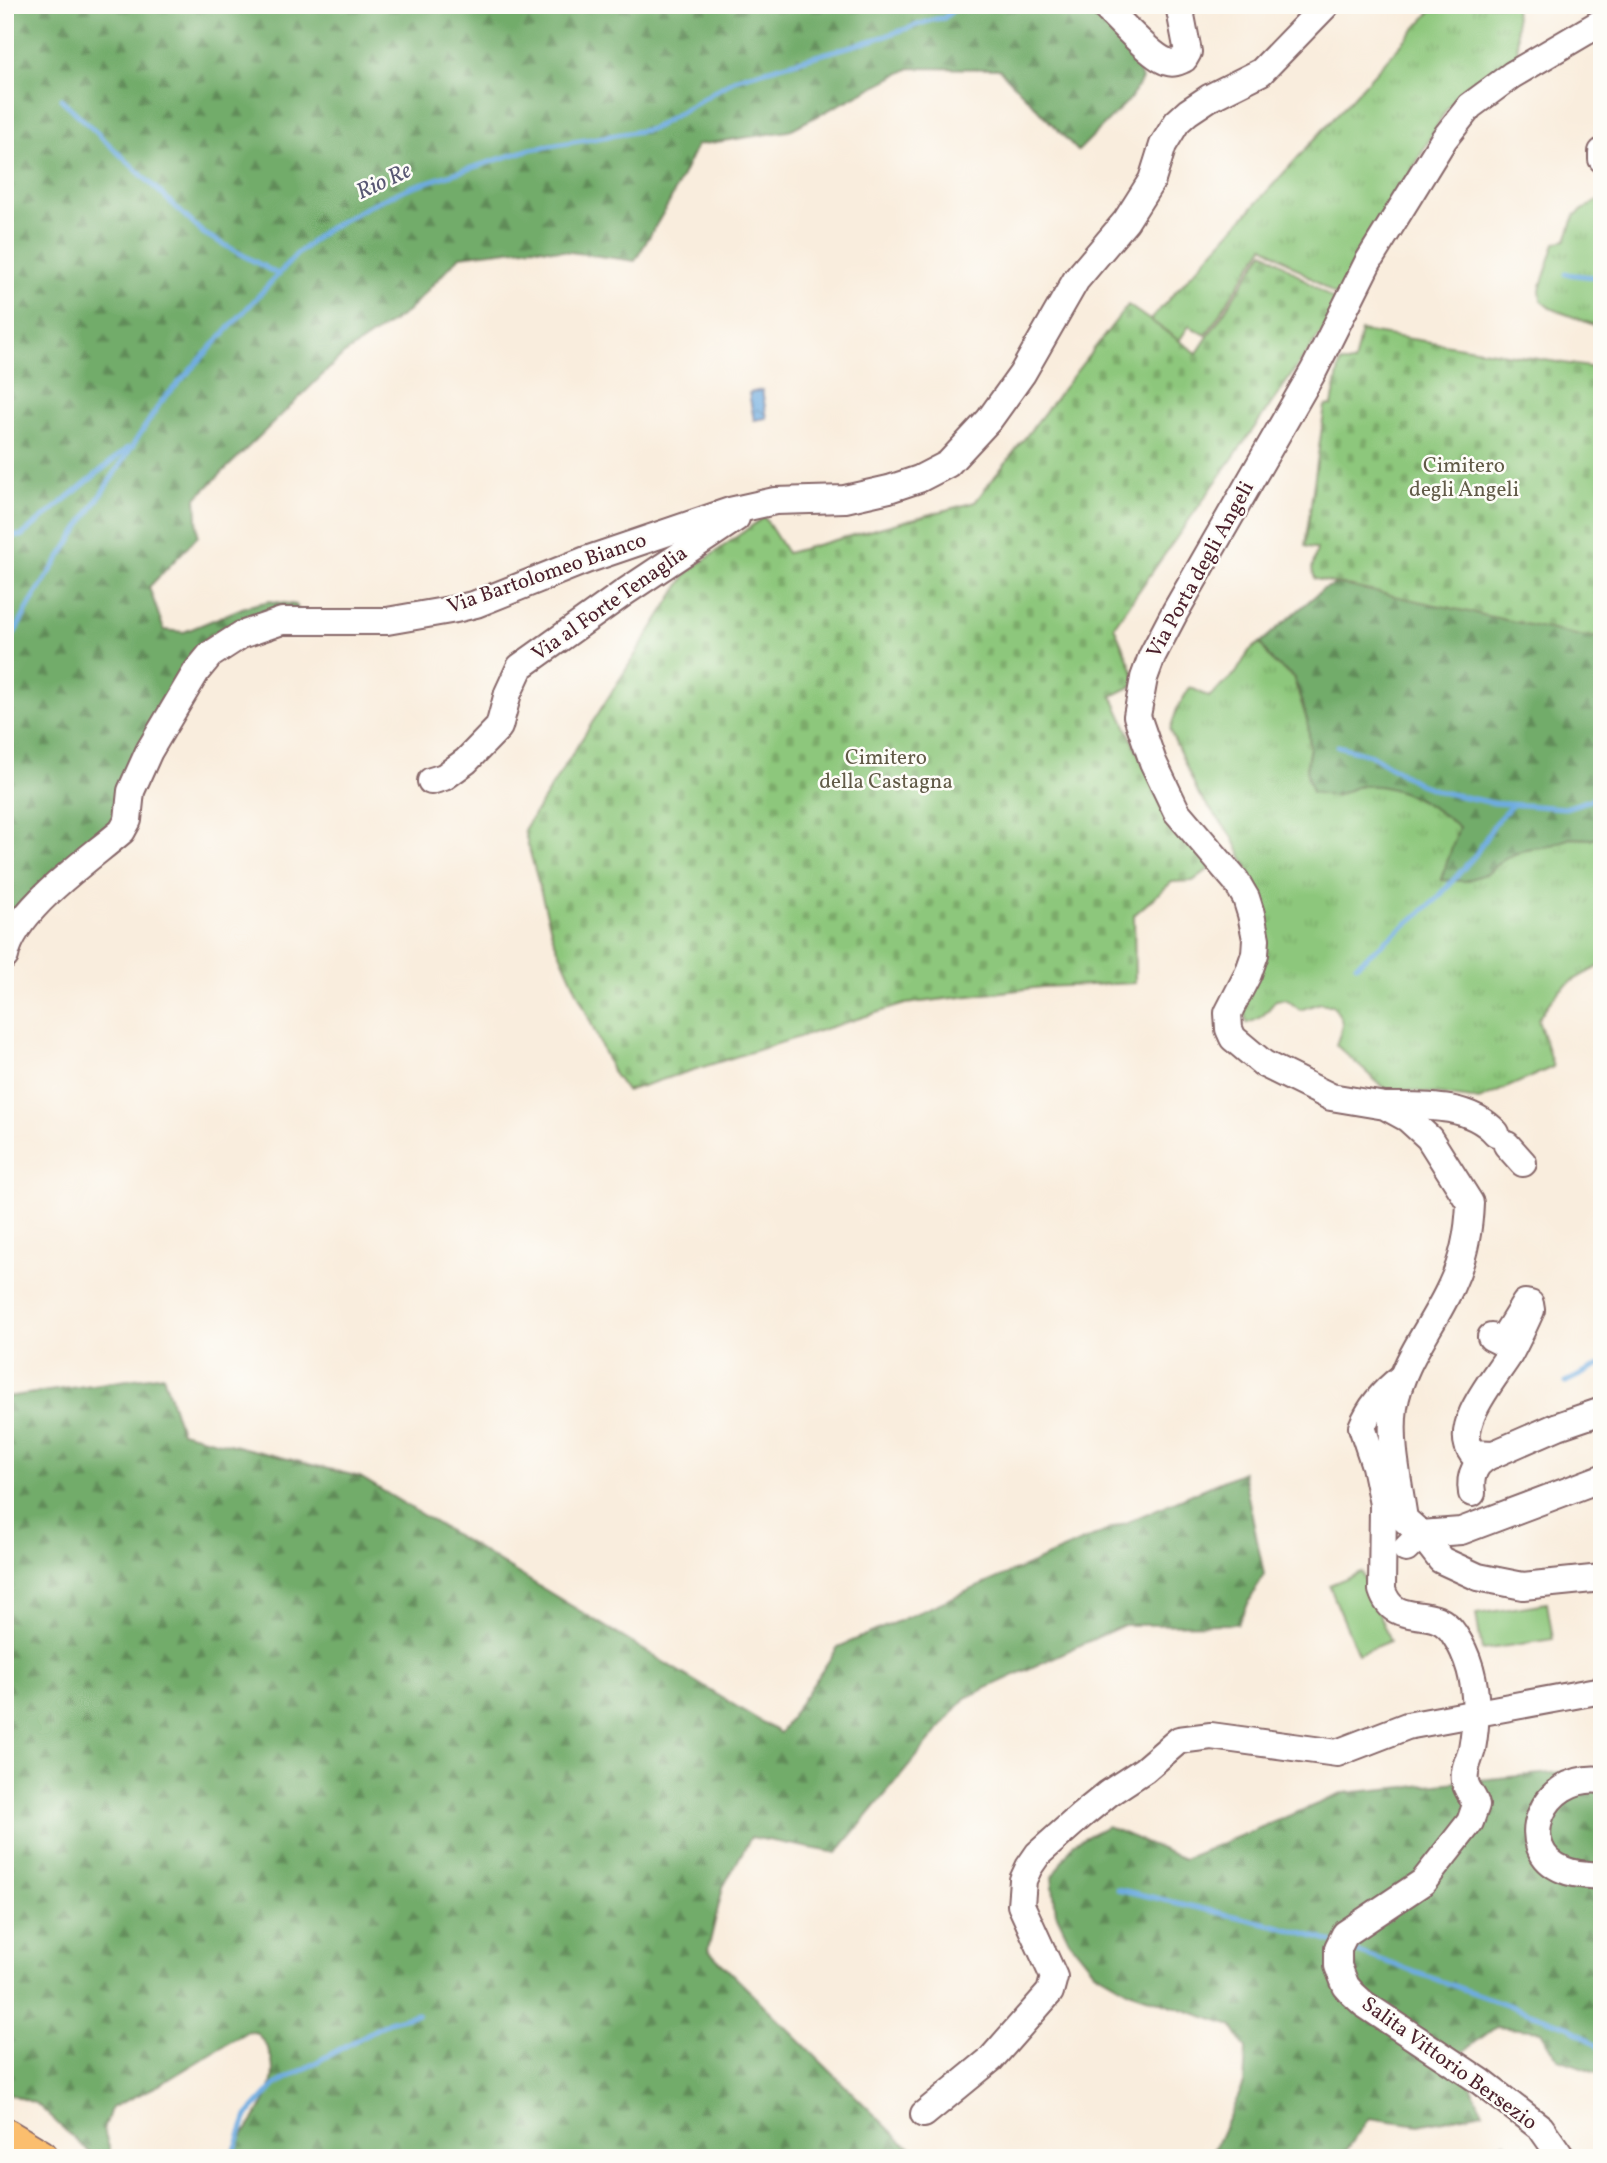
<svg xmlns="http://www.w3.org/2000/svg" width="1607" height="2163" viewBox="0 0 1607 2163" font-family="Vollkorn,serif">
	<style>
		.grass { fill: url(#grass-tufts); stroke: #6c7353; stroke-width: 2 }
		.forest { fill: url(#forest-firs); stroke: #5e664b; stroke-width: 2 }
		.cemetery { fill: url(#cemetery-stones); stroke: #6c7353; stroke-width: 2 }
		.pitch { fill: #8dc77b; stroke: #6c7353; stroke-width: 2 }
		.water { fill: url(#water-ripples); stroke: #5c6686; stroke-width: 2 }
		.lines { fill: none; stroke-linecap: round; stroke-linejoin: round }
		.stream { stroke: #6eace0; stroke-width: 5 }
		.minor-casing { stroke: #876769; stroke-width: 30 }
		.highway-casing { stroke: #876769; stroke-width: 40 }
		.minor { stroke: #fff; stroke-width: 26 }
		.highway { stroke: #fbbe6e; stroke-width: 37 }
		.labels { text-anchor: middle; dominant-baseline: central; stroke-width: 5; stroke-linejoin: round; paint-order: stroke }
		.park-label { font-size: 21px; fill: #615a47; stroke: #fdfcf7 }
		.street-label { font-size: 21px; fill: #4a1f2b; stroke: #fdfcf7 }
		.water-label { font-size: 23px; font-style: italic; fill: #585773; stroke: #fdfcf7 }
	</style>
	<defs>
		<pattern id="grass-tufts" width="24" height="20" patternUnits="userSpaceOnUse" patternTransform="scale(1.75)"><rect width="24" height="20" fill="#8dc77b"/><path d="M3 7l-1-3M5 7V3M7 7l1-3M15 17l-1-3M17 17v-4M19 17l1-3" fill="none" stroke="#7baa6a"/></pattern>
		<pattern id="forest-firs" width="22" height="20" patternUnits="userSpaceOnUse" patternTransform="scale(1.75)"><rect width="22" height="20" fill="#72ac6b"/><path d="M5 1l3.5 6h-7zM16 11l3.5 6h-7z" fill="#608b58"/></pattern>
		<pattern id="cemetery-stones" width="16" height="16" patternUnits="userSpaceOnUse" patternTransform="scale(1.75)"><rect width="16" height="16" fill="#8dc77b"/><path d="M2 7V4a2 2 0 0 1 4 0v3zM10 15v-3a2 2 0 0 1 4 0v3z" fill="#7baa6a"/></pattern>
		<pattern id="water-ripples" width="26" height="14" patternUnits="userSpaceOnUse" patternTransform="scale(1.75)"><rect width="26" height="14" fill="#6eace0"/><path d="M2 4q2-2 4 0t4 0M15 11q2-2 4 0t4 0" fill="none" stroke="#5c8bb6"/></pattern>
	</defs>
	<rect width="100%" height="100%" fill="#fdfcf7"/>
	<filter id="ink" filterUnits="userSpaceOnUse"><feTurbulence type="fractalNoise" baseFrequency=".0143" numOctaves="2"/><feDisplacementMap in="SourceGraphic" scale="14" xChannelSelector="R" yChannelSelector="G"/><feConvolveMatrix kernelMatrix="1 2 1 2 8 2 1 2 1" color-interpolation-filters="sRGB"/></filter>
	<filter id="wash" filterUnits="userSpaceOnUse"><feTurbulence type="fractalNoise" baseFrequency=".00686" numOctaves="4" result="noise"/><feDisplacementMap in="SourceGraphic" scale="28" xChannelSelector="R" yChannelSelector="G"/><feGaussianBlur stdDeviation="1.57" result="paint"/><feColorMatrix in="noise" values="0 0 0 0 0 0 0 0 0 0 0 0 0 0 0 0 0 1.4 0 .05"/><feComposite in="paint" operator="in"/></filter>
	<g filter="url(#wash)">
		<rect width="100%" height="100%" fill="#f9eddd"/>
		<g class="grass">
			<path d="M 1438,5 L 1515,5 L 1518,55 L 1467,86 L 1446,110 L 1340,298 L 1264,246 L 1206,335 L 1189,326 L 1087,478 L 1140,378 L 1172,335 L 1150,320 L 1433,9 Z"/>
			<path d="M 1602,198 L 1602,328 L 1550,308 L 1541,301 L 1540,289 L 1555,243 L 1566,240 L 1575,215 Z"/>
			<path d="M 1260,643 L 1274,663 L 1293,677 L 1308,723 L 1310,747 L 1306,770 L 1336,796 C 1343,793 1350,788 1357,787 C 1393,778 1433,805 1460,827 L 1441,879 L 1488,873 L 1505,858 L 1526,849 L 1549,846 L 1570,838 L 1593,839 L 1602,835 L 1602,965 C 1568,982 1559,986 1538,1019 L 1553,1067 L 1479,1100 L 1399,1089 L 1386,1090 L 1336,1045 C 1343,1025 1346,1023 1333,1006 L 1320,1003 L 1300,1010 L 1286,999 L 1276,1000 C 1267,1012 1262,1019 1247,1023 L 1243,1007 L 1262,912 L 1255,884 L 1232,836 L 1199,795 L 1170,730 L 1177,709 L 1190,687 L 1209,697 L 1236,673 L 1249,651 Z"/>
		</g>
		<g class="forest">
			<path d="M 5,5 L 231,5 L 233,7 L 240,5 L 1090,5 L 1134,58 L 1142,79 L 1130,99 L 1078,151 L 999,69 L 910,68 L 788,131 L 697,145 L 669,203 L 635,261 L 533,247 L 460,256 L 407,312 L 343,355 L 196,498 L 198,536 L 149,587 L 164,630 L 184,632 L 247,606 L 270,601 L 296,605 L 301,616 L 250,617 L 209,635 L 193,657 L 116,825 L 5,931 Z"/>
			<path d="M 1339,583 L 1581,636 L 1602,638 L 1602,835 L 1593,839 L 1570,838 L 1549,846 L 1526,849 L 1505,858 L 1488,873 L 1466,881 L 1441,880 L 1459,827 C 1432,805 1397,782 1360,786 C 1351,787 1343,795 1334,795 C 1328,796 1319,793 1312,792 L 1306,770 L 1310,747 L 1308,723 L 1294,677 L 1274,663 L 1260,643 L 1323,589 Z"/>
			<path d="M 163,1375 L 181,1432 L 360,1477 L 780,1733 L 838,1647 L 1243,1472 L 1264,1574 L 1237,1624 L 1124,1625 L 965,1698 L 837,1853 L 751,1837 L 723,1887 L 708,1950 L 901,2141 L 925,2158 L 228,2158 C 244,2128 282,2095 271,2057 C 269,2048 262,2040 257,2033 L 248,2031 L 159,2085 L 111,2108 L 104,2130 L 112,2158 L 95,2158 L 37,2104 L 5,2092 L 5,1397 Z"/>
			<path d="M 1602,1768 L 1602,2074 L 1558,2059 L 1541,2031 L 1496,2027 L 1457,2056 L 1483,2112 L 1419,2125 L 1369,2118 L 1341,2158 L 1210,2158 L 1244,2084 L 1246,2049 L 1232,2026 L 1129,1991 L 1094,1971 L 1069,1940 L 1056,1913 L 1052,1877 L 1074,1843 L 1107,1826 L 1184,1859 L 1344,1793 Z"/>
			<path d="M 1505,2141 L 1512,2158 L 1475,2158 Z"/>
		</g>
		<g class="cemetery">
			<path d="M 1264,251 L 1341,305 L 1114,626 L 1138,683 L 1112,696 L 1174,830 L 1213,866 L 1193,881 L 1172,882 L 1134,915 L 1135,983 L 1042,987 L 905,1004 L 626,1091 L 613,1073 L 553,937 L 524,830 L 688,572 L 764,517 L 787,553 L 975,502 L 1128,305 L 1197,353 Z"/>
			<path d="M 1361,331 L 1602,369 L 1602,638 L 1581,636 L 1315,579 L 1312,569 L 1317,549 L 1305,546 L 1325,406 L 1332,405 L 1340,363 L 1354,363 Z"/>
		</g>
		<g class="pitch">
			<path d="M 1361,1572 L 1390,1641 L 1358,1654 L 1329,1585 Z"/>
			<path d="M 1547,1603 L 1553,1639 L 1482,1650 L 1476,1614 Z"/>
		</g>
		<path class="water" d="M 762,390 L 767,418 L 754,420 L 749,393 Z"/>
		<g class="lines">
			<g class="stream">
				<path d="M 61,99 L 203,233 L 279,275"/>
				<path d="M 1566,274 L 1602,278"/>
				<path d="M 5,534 L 21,536 L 128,448"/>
				<path d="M 5,650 L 36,594 L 161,402 L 296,255 L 324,231 L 372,204 L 411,187 L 531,149 L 652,129 L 737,78 L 873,40 L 935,19 L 944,18 L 959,5"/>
				<path d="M 1338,746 L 1371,755 L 1419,784 L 1441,792 L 1493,803 L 1565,808 L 1590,800 L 1602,790"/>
				<path d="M 1356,965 L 1436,900 L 1476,854 L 1495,823 L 1512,805"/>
				<path d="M 1566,1382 L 1602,1364"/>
				<path d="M 1117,1889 L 1281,1927 L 1332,1942"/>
				<path d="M 1347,1948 L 1570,2027 L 1602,2049"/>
				<path d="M 232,2158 L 247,2116 L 275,2085 L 389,2022 L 418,2014"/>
			</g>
		</g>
	</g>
	<g filter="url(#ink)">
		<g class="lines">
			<defs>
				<g id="minor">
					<path d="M 1103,5 C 1117,18 1152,58 1168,62 C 1174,64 1179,61 1184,59 L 1188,52 L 1179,5"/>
					<path d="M 1602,22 L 1512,75 L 1470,106 L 1444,139 L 1368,262 L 1314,370 L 1175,612 L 1152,656 L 1144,678 L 1137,716 L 1153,762 L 1177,812 L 1236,881 L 1246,898 L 1251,914 L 1256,939 L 1255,954 L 1248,974 L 1228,1013 L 1229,1029 L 1233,1038 L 1264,1064 L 1331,1097 L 1385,1106 L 1407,1118 L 1429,1138 L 1470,1203 C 1469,1230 1463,1261 1451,1286 C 1433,1326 1401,1363 1394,1407 C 1389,1443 1399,1483 1404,1519 L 1421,1534 L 1461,1531 L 1602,1478"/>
					<path d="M 1602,152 L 1602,159"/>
					<path d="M 431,781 L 444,777 L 466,761 L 499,727 L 508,693 L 520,667 L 625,592 L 736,518"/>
					<path d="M 5,956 C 14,910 87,861 122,831 L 128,820 L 131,791 L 149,751 L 196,672 L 210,655 L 241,635 L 282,621 L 387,621 L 456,609 L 476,604 L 586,560 L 730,511 L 775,501 L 845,499 L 889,489 L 919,479 L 948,464 L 989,420 L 1022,374 L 1076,280 L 1126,221 L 1152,180 L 1163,145 L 1177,122 L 1188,112 L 1209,98 L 1261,72 L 1326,5"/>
					<path d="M 1386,1106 C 1423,1106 1469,1103 1496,1133"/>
					<path d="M 1507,1145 L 1523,1163"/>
					<path d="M 1491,1337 L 1501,1342 L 1525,1303 L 1530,1304 L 1531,1310 C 1524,1325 1517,1341 1509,1355 C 1495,1378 1452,1426 1472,1453 L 1494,1454 L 1558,1426 L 1602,1411"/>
					<path d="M 1401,1378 C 1384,1391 1370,1407 1362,1427 L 1375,1466 L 1383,1504 L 1382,1590 C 1395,1631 1433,1601 1454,1634 C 1477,1668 1479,1710 1472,1749 C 1469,1760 1463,1770 1465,1781 C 1466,1790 1474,1796 1476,1805 L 1470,1822 L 1423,1882 L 1345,1934 L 1338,1948 L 1338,1966 L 1346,1986 L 1353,1994 L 1364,2004 L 1480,2081 L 1541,2128 L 1562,2158"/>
					<path d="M 1472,1493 C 1469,1475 1475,1461 1494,1454"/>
					<path d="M 1406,1549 L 1421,1534 L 1441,1560 L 1478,1577 L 1523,1586 L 1602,1578"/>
					<path d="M 1602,1780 C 1540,1773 1513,1850 1564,1870 C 1575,1875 1590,1875 1602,1876"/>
					<path d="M 924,2114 L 991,2059 L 1050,1992 L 1054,1977 L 1021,1905 L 1023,1880 L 1029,1867 L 1038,1854 L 1082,1815 L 1109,1793 L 1144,1770 L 1179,1740 L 1211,1736 L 1337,1753 L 1407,1726 L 1602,1690"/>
				</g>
				<path id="highway" d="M 5,2137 L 40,2158"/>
			</defs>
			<use href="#minor" class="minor-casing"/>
			<use href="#highway" class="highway-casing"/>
			<use href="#minor" class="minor"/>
			<use href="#highway" class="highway"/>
		</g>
	</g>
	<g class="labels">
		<g class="park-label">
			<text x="1464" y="466">Cimitero<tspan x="1464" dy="24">degli Angeli</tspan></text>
			<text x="886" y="758">Cimitero<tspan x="886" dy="24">della Castagna</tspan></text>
		</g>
		<g class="street-label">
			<text transform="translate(1201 570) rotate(-61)">Via Porta degli Angeli</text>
			<text transform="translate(547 574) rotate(-19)">Via Bartolomeo Bianco</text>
			<text transform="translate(610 604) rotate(-35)">Via al Forte Tenaglia</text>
			<text transform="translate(1449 2064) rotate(36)">Salita Vittorio Bersezio</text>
		</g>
		<g class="water-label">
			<text transform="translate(384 182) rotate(-25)">Rio Re</text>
		</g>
	</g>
	<rect width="1607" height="2163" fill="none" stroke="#fdfcf7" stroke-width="28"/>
</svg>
